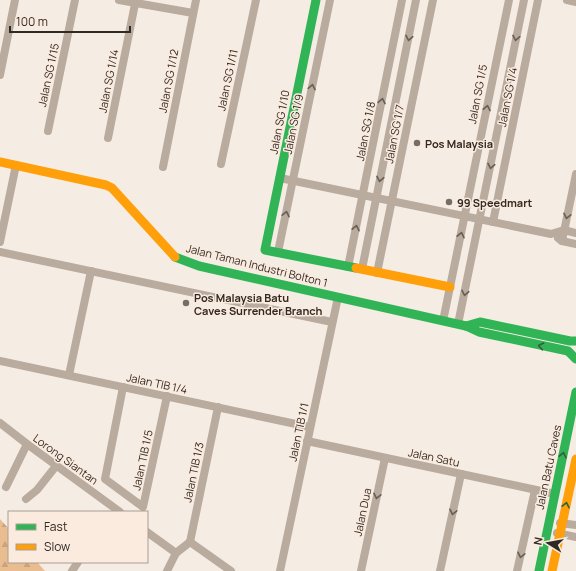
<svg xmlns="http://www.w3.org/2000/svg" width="576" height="571" viewBox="0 0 576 571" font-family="Manrope,sans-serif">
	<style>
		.forest { fill: url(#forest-firs) }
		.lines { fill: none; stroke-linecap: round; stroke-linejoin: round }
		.street { stroke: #b9ab9d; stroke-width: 8 }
		.fast { stroke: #30b455; stroke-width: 9 }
		.slow { stroke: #ff9f0a; stroke-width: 9 }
		.slow-bridge { stroke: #ff9f0a; stroke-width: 9 }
		.oneway { stroke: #675e55 }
		.oneway2 { stroke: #306138 }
		.poi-dot { fill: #756e68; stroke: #fbebde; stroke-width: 1.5 }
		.labels { text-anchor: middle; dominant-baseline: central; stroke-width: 3; stroke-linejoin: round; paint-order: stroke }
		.street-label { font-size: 11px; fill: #302a25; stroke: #fbebde }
		.poi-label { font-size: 11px; font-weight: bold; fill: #302a25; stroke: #fbebde; text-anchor: start }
	</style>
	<defs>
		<pattern id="forest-firs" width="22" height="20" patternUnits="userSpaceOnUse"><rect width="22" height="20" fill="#e9bd90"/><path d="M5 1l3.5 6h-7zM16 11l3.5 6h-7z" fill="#c8a37c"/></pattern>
	</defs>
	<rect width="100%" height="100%" fill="#f5ece4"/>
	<path class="forest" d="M 0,519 L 9,529 L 9,562 L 37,562 L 45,571 L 0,571 Z"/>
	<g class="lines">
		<g class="street">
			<path d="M 119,0 L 193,13"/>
			<path d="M 567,0 L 576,2"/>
			<path d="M 0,75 L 15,0"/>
			<path d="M 48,131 L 75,0"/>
			<path d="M 108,138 L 135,4"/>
			<path d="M 221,164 L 256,0"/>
			<path d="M 163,167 L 196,0"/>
			<path d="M 280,178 L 551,234 L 564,230 L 576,233"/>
			<path d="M 493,222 L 538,0"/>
			<path d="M 558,238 L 562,241 L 576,244"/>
			<path d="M 562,241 L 576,174"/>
			<path d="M 0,242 L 16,165"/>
			<path d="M 0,252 L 332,322"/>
			<path d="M 278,252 L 330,0"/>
			<path d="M 348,267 L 402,0"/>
			<path d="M 362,269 L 416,0"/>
			<path d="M 377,273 L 433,0"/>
			<path d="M 443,321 L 509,0"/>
			<path d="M 458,324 L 524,0"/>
			<path d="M 0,361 L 310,427"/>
			<path d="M 69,375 L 91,271"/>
			<path d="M 123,387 L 105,479 L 143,507 L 167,396"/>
			<path d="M 0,423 L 27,444 L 120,512"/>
			<path d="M 307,441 L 555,494"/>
			<path d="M 6,487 L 27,444"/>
			<path d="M 26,499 L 37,490 L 56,466"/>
			<path d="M 560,523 L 576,525"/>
			<path d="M 147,532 L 176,553 L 190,542"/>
			<path d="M 557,533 L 576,537"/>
			<path d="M 190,542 L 218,407"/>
			<path d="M 190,542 L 231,571"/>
			<path d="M 72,571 L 78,562"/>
			<path d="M 167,571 L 176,553"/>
			<path d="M 280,571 L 338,297"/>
			<path d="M 361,571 L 385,458"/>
			<path d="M 440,571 L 461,474"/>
			<path d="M 517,571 L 535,490"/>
		</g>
		<g class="fast">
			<path d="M 316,0 L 265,250 L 356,268"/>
			<path d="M 175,257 L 199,266 L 466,326 L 479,332 L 568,351 L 576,359"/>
			<path d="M 466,326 L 480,322 L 570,341 L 576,341"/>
			<path d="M 539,571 L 576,392"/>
		</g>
		<g class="slow">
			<path d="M 0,162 L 106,185 L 112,188 L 175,257"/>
			<path d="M 356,268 L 450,287"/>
		</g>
		<path class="slow-bridge" d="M 552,571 L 576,459"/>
	</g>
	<defs><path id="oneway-chevron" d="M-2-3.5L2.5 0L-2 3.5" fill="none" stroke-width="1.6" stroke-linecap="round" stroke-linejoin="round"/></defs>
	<g class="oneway">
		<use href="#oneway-chevron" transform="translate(409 38) rotate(101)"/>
		<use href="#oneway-chevron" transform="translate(516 38) rotate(101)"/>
		<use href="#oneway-chevron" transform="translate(312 87) rotate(-79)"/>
		<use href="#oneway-chevron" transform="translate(382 101) rotate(-79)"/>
		<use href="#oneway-chevron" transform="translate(487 108) rotate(-79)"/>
		<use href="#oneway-chevron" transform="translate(491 166) rotate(101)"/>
		<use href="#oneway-chevron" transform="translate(380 179) rotate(101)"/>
		<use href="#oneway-chevron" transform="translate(286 214) rotate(-78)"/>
		<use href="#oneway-chevron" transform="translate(567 216) rotate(102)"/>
		<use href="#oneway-chevron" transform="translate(356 228) rotate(-78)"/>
		<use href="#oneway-chevron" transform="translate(461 235) rotate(-78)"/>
		<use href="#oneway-chevron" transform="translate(465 293) rotate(101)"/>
		<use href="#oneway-chevron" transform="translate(377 496) rotate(102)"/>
		<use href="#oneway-chevron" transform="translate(453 512) rotate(102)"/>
		<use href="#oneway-chevron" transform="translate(521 555) rotate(102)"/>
	</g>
	<g class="oneway2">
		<use href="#oneway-chevron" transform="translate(541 346) rotate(-168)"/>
		<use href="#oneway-chevron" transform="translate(563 455) rotate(-78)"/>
		<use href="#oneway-chevron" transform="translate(566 505) rotate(-78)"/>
	</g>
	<g class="poi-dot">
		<circle cx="417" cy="143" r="4"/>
		<circle cx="449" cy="202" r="4"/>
		<circle cx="186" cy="303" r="4"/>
	</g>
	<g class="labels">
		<g class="street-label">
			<text transform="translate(48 75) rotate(-78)">Jalan SG 1/15</text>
			<text transform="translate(227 80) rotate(-78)">Jalan SG 1/11</text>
			<text transform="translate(108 81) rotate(-79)">Jalan SG 1/14</text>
			<text transform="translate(168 81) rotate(-79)">Jalan SG 1/12</text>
			<text transform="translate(477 94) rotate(-79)">Jalan SG 1/5</text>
			<text transform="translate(507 97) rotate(-79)">Jalan SG 1/4</text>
			<text transform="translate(279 122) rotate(-79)">Jalan SG 1/10</text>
			<text transform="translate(293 124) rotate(-79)">Jalan SG 1/9</text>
			<text transform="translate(365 131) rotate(-79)">Jalan SG 1/8</text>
			<text transform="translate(394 134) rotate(-79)">Jalan SG 1/7</text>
			<text transform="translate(257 265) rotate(14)">Jalan Taman Industri Bolton 1</text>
			<text transform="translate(157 383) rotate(12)">Jalan TIB 1/4</text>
			<text transform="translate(298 432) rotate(-78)">Jalan TIB 1/1</text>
			<text transform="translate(434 457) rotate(12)">Jalan Satu</text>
			<text transform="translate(66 459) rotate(36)">Lorong Siantan</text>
			<text transform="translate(142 460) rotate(-78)">Jalan TIB 1/5</text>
			<text transform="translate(548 467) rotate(-78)">Jalan Batu Caves</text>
			<text transform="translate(193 472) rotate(-78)">Jalan TIB 1/3</text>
			<text transform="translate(362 512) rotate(-78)">Jalan Dua</text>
		</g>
		<g class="poi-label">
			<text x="425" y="143">Pos Malaysia</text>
			<text x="457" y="202">99 Speedmart</text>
			<text x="194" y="297">Pos Malaysia Batu<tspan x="194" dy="13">Caves Surrender Branch</tspan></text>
		</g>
	</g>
	<rect x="8" y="511" width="140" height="52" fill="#fbebde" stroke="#aa9e94"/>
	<rect x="16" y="524" width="20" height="6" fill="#30b455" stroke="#aa9e94"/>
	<text x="44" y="531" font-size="12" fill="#302a25">Fast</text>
	<rect x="16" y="544" width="20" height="6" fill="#ff9f0a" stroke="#aa9e94"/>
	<text x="44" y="551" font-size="12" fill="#302a25">Slow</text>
	<g transform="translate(548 543) rotate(281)" stroke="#fbebde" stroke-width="3" paint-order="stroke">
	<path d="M0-3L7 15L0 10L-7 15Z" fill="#302a25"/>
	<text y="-6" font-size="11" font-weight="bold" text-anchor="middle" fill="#302a25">N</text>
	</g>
	<path d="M10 26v6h120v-6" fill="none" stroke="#302a25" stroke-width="2"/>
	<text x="16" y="26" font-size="12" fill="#302a25" stroke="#fbebde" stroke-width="3" paint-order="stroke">100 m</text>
</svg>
